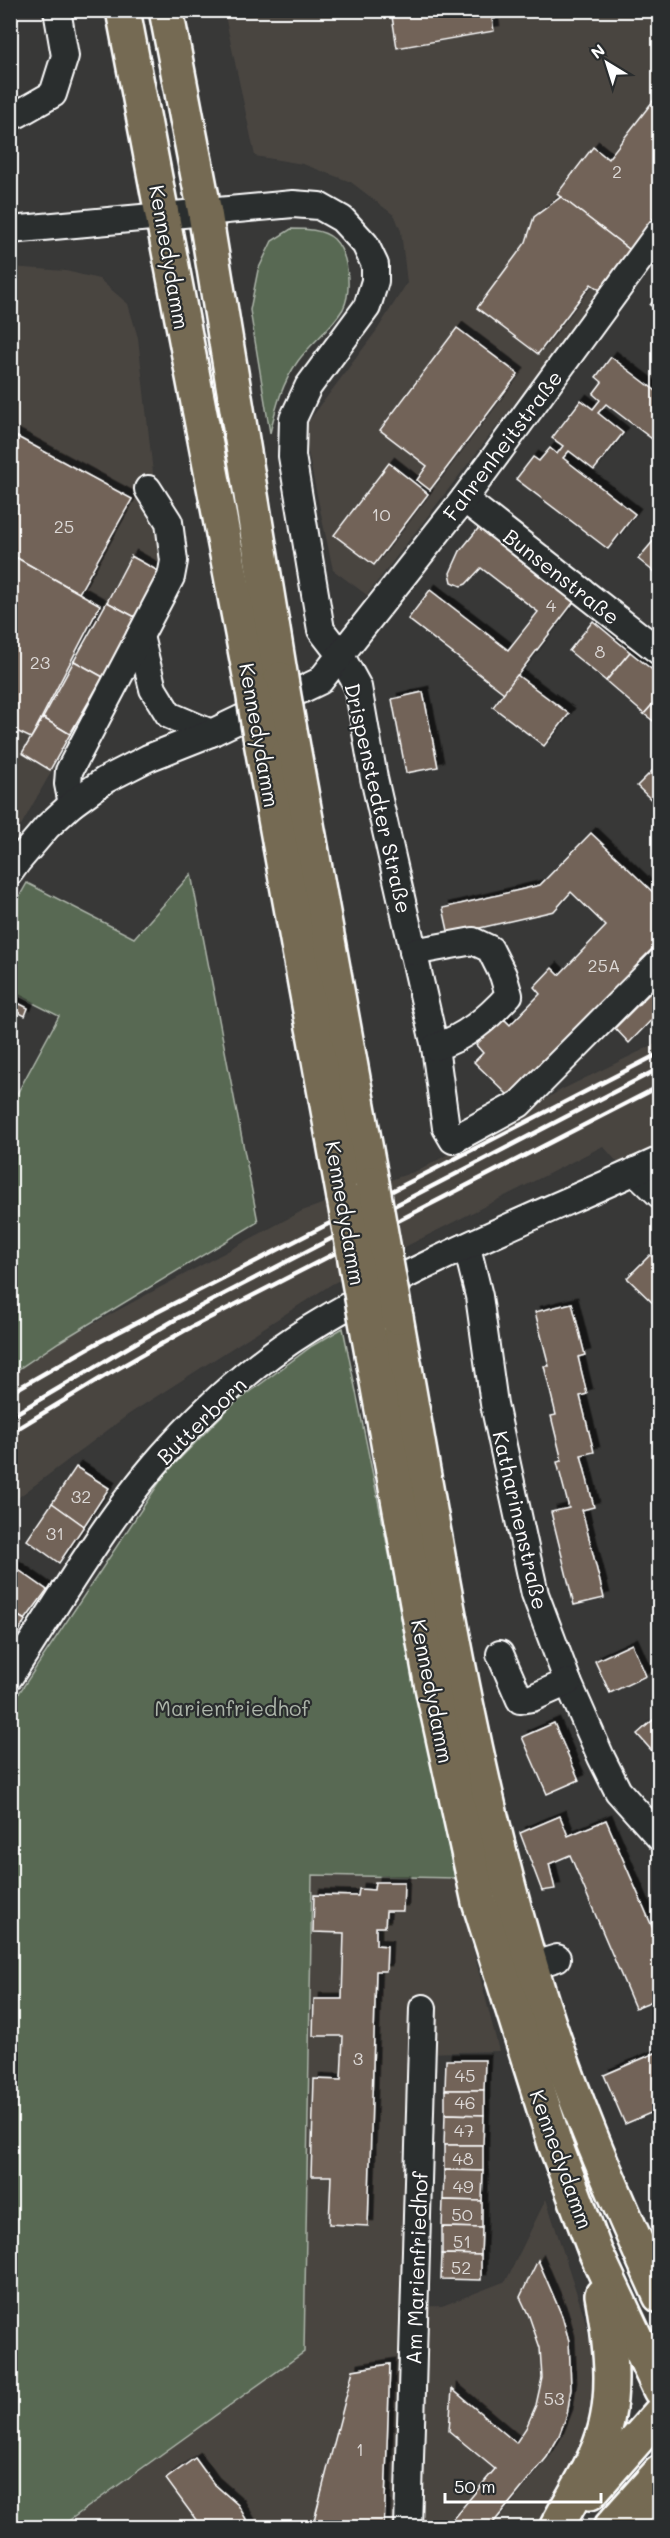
<svg xmlns="http://www.w3.org/2000/svg" width="670" height="2538" viewBox="0 0 670 2538" font-family="Mali,sans-serif">
	<style>
		.built { fill: #494541 }
		.green { fill: #586953; stroke: #acb4a9; stroke-width: 1.5 }
		.building { fill: #726359; stroke: #fff; stroke-width: 1.5; filter: url(#shadow) }
		.lines { fill: none; stroke-linecap: round; stroke-linejoin: round }
		.minor-casing { stroke: #fff; stroke-width: 30 }
		.major-casing { stroke: #fff; stroke-width: 38 }
		.minor { stroke: #2a2d2e; stroke-width: 26 }
		.major { stroke: #746b52; stroke-width: 33 }
		.rail { stroke: #fff; stroke-width: 4.5 }
		.major-bridge-casing { stroke: #fff; stroke-width: 38; stroke-linecap: butt }
		.major-bridge { stroke: #746b52; stroke-width: 33 }
		.labels { text-anchor: middle; dominant-baseline: central; stroke-width: 4.5; stroke-linejoin: round; paint-order: stroke }
		.number-label { font-size: 18px; fill: #dcd8d6 }
		.street-label { font-size: 21px; fill: #fff; stroke: #2a2d2e }
		.park-label { font-size: 21px; fill: #acb4a9; stroke: #2a2d2e }
	</style>
	<defs>
		<filter id="shadow"><feDropShadow dx="5.5" dy="-5.5" stdDeviation="0" flood-color="#0009"/></filter>
	</defs>
	<rect width="100%" height="100%" fill="#383837"/>
	<filter id="ink" filterUnits="userSpaceOnUse"><feTurbulence type="fractalNoise" baseFrequency=".0167" numOctaves="2"/><feDisplacementMap in="SourceGraphic" scale="12" xChannelSelector="R" yChannelSelector="G"/><feConvolveMatrix kernelMatrix="1 2 1 2 8 2 1 2 1" color-interpolation-filters="sRGB"/></filter>
	<g filter="url(#ink)">
		<g class="built">
			<path d="M 224,11 L 659,11 L 659,216 L 367,595 L 333,570 L 304,434 L 308,422 L 377,330 L 407,283 L 401,231 L 395,216 L 351,182 L 303,164 L 255,156 Z"/>
			<path d="M 11,267 L 66,271 L 99,279 L 128,304 L 138,338 L 164,572 L 11,843 Z"/>
			<path d="M 659,1042 L 659,1209 L 603,1146 L 332,1284 L 129,1414 L 11,1503 L 11,1374 L 59,1342 L 302,1211 L 422,1169 L 561,1090 Z"/>
			<path d="M 312,1875 L 455,1878 L 499,2051 L 420,2053 L 409,2307 L 442,2306 L 506,2281 L 546,2199 L 584,2316 L 594,2360 L 595,2393 L 591,2434 L 537,2527 L 60,2528 L 304,2352 Z"/>
		</g>
		<g class="green">
			<path d="M 291,229 C 305,229 323,229 334,239 C 349,254 352,291 343,309 C 331,329 312,342 298,361 C 282,383 276,407 270,433 L 250,310 L 258,270 L 272,241 Z"/>
			<path d="M 191,874 L 258,1222 L 59,1342 L 11,1374 L 11,1105 L 59,1016 L 11,992 L 11,911 L 27,883 L 134,938 Z"/>
			<path d="M 343,1328 L 455,1878 L 312,1875 L 304,2352 L 60,2527 L 11,2528 L 11,1705 L 165,1474 L 231,1406 L 312,1346 Z"/>
		</g>
		<g class="building">
			<path d="M 391,10 L 541,10 L 492,19 L 494,31 L 397,48 Z"/>
			<path d="M 660,92 L 660,212 L 630,250 L 557,194 L 593,147 L 608,159 Z"/>
			<path d="M 561,197 L 630,250 L 600,290 L 591,284 L 538,354 L 477,308 L 526,242 L 534,217 Z"/>
			<path d="M 660,293 L 660,312 L 650,305 Z"/>
			<path d="M 457,328 L 518,374 L 430,490 L 417,480 L 427,466 L 380,430 Z"/>
			<path d="M 611,357 L 660,394 L 660,445 L 606,404 L 598,413 L 623,433 L 594,470 L 569,451 L 563,458 L 635,514 L 608,549 L 516,479 L 533,457 L 539,461 L 550,448 L 557,454 L 563,446 L 552,438 L 581,400 L 593,409 L 600,400 L 593,394 L 602,382 L 596,377 Z"/>
			<path d="M 10,433 L 132,499 L 79,593 L 10,554 Z"/>
			<path d="M 389,463 L 428,494 L 374,565 L 334,535 Z"/>
			<path d="M 481,525 L 576,599 L 504,693 L 408,619 L 430,590 L 508,650 L 538,612 L 481,568 L 466,584 L 461,586 L 452,582 L 450,573 L 460,551 Z"/>
			<path d="M 660,533 L 660,577 L 638,559 Z"/>
			<path d="M 10,554 L 100,605 L 31,738 L 10,728 Z"/>
			<path d="M 131,556 L 160,572 L 135,617 L 107,602 Z"/>
			<path d="M 107,602 L 135,617 L 103,677 L 74,661 Z"/>
			<path d="M 593,621 L 630,652 L 606,681 L 569,651 Z"/>
			<path d="M 630,652 L 660,676 L 660,696 L 644,714 L 606,681 Z"/>
			<path d="M 74,661 L 103,677 L 70,734 L 43,718 Z"/>
			<path d="M 517,675 L 569,714 L 544,746 L 493,707 Z"/>
			<path d="M 423,692 L 438,767 L 406,773 L 392,699 Z"/>
			<path d="M 660,696 L 660,726 L 644,714 Z"/>
			<path d="M 43,718 L 70,734 L 50,770 L 22,753 Z"/>
			<path d="M 660,763 L 660,808 L 637,786 Z"/>
			<path d="M 591,833 L 660,899 L 660,941 L 641,960 L 643,961 L 511,1098 L 474,1062 L 483,1053 L 476,1045 L 503,1018 L 510,1025 L 540,994 L 534,987 L 552,968 L 559,975 L 606,926 L 571,892 L 554,911 L 449,935 L 443,908 L 540,885 Z"/>
			<path d="M 660,983 L 660,1011 L 629,1043 L 615,1028 Z"/>
			<path d="M 10,999 L 28,1008 L 25,1016 L 10,1008 Z"/>
			<path d="M 650,1255 L 660,1264 L 660,1310 L 627,1278 Z"/>
			<path d="M 572,1303 L 585,1355 L 578,1357 L 587,1394 L 580,1396 L 594,1452 L 581,1455 L 594,1507 L 582,1510 L 604,1598 L 574,1605 L 551,1512 L 569,1508 L 557,1462 L 562,1461 L 551,1416 L 556,1415 L 544,1366 L 549,1366 L 535,1312 Z"/>
			<path d="M 76,1467 L 109,1488 L 84,1526 L 52,1503 Z"/>
			<path d="M 52,1503 L 84,1526 L 59,1563 L 27,1540 Z"/>
			<path d="M 10,1564 L 47,1590 L 25,1620 L 10,1611 Z"/>
			<path d="M 10,1611 L 25,1620 L 11,1647 L 10,1646 Z"/>
			<path d="M 632,1644 L 646,1676 L 610,1693 L 595,1661 Z"/>
			<path d="M 660,1714 L 660,1760 L 637,1734 Z"/>
			<path d="M 554,1723 L 579,1780 L 547,1794 L 522,1737 Z"/>
			<path d="M 560,1816 L 568,1836 L 606,1820 L 660,1945 L 660,2010 L 655,2000 L 635,2008 L 570,1855 L 549,1864 L 555,1889 L 542,1891 L 520,1833 Z"/>
			<path d="M 375,1882 L 404,1882 L 403,1911 L 386,1911 L 385,1927 L 376,1927 L 376,1945 L 387,1946 L 386,1971 L 376,1971 L 368,2226 L 329,2224 L 331,2176 L 311,2176 L 314,2079 L 341,2080 L 343,2036 L 313,2036 L 314,1999 L 342,1999 L 344,1933 L 313,1932 L 314,1895 L 358,1896 L 359,1889 L 374,1890 Z"/>
			<path d="M 660,2051 L 660,2109 L 625,2124 L 604,2075 Z"/>
			<path d="M 446,2060 L 485,2060 L 484,2090 L 445,2090 Z"/>
			<path d="M 445,2090 L 484,2090 L 484,2115 L 445,2114 Z"/>
			<path d="M 445,2114 L 484,2115 L 483,2145 L 444,2145 Z"/>
			<path d="M 444,2145 L 483,2145 L 483,2171 L 444,2170 Z"/>
			<path d="M 444,2170 L 483,2171 L 482,2201 L 443,2200 Z"/>
			<path d="M 443,2200 L 482,2201 L 482,2228 L 442,2227 Z"/>
			<path d="M 442,2227 L 482,2228 L 481,2255 L 442,2254 Z"/>
			<path d="M 442,2254 L 481,2255 L 481,2280 L 441,2279 Z"/>
			<path d="M 538,2260 L 562,2316 L 569,2341 L 571,2388 L 567,2415 L 558,2438 L 547,2457 L 489,2528 L 450,2528 L 452,2520 L 495,2469 L 449,2431 L 452,2389 L 516,2443 L 526,2428 L 536,2405 L 542,2378 L 540,2348 L 529,2316 L 520,2297 Z"/>
			<path d="M 390,2364 L 384,2528 L 312,2528 L 353,2370 Z"/>
			<path d="M 195,2458 L 213,2483 L 238,2505 L 251,2528 L 202,2528 L 166,2479 Z"/>
		</g>
		<g class="lines">
			<defs>
				<g id="minor">
					<path d="M 10,115 L 18,114 L 53,94 L 65,56 L 57,10"/>
					<path d="M 10,230 L 293,204 L 319,206 L 342,219 L 365,244 L 375,265 L 375,281 L 367,307 L 308,387 L 293,419 L 292,456 L 321,630 L 341,656 L 358,687 L 374,778 L 435,1047 L 446,1128 L 453,1140 L 519,1104 L 660,962"/>
					<path d="M 464,499 L 660,652"/>
					<path d="M 140,636 L 153,689 L 169,715 L 211,733"/>
					<path d="M 72,804 L 68,784 L 69,771 L 171,577 L 174,561 L 169,522 L 148,489"/>
					<path d="M 10,872 L 18,861 L 47,827 L 72,804 L 105,780 L 148,758 L 211,733 L 320,681 L 464,499 L 660,231"/>
					<path d="M 413,952 L 473,941 L 490,949 L 503,975 L 509,995 C 488,1018 465,1038 435,1047"/>
					<path d="M 635,1171 L 660,1195"/>
					<path d="M 467,1247 L 479,1296 L 494,1404 L 535,1594 L 568,1682 L 601,1757 L 618,1791 L 660,1838"/>
					<path d="M 500,1654 L 520,1700 L 532,1698 L 568,1682"/>
					<path d="M 10,1676 C 61,1599 109,1513 171,1446 C 211,1402 259,1360 309,1329 C 419,1261 542,1214 660,1160"/>
					<path d="M 514,1971 L 557,1958"/>
					<path d="M 408,2528 L 423,2008"/>
				</g>
				<g id="major">
					<path d="M 123,10 L 253,691"/>
					<path d="M 166,10 L 205,213 L 281,679"/>
					<path d="M 289,725 L 372,1183"/>
					<path d="M 260,736 L 344,1198"/>
					<path d="M 396,1317 C 435,1533 467,1752 530,1963 C 563,2078 611,2187 660,2296"/>
					<path d="M 368,1332 L 432,1687 L 479,1902 L 555,2144 L 595,2251 L 660,2390"/>
					<path d="M 590,2493 L 660,2413"/>
					<path d="M 556,2528 C 569,2503 585,2479 596,2454 C 619,2405 611,2346 602,2295"/>
					<path d="M 610,2528 L 660,2472"/>
					<path d="M 640,2528 L 660,2519"/>
				</g>
			</defs>
			<use href="#minor" class="minor-casing"/>
			<use href="#major" class="major-casing"/>
			<use href="#minor" class="minor"/>
			<use href="#major" class="major"/>
			<g class="rail">
				<path d="M 10,1393 L 99,1342 L 660,1053"/>
				<path d="M 10,1417 L 178,1318 L 660,1068"/>
				<path d="M 10,1433 L 103,1377 L 184,1331 L 660,1086"/>
			</g>
			<defs>
				<g id="major-bridge">
					<path d="M 281,679 L 289,725"/>
					<path d="M 253,691 L 260,736"/>
					<path d="M 372,1183 L 396,1317"/>
					<path d="M 344,1198 L 368,1332"/>
				</g>
			</defs>
			<use href="#major-bridge" class="major-bridge-casing"/>
			<use href="#major-bridge" class="major-bridge"/>
		</g>
	</g>
	<g class="labels">
		<g class="number-label">
			<text x="617" y="171">2</text>
			<text x="381" y="514">10</text>
			<text x="64" y="526">25</text>
			<text x="551" y="605">4</text>
			<text x="600" y="651">8</text>
			<text x="40" y="662">23</text>
			<text x="604" y="965">25A</text>
			<text x="81" y="1496">32</text>
			<text x="55" y="1533">31</text>
			<text x="358" y="2058">3</text>
			<text x="465" y="2075">45</text>
			<text x="465" y="2102">46</text>
			<text x="464" y="2130">47</text>
			<text x="463" y="2158">48</text>
			<text x="463" y="2186">49</text>
			<text x="462" y="2214">50</text>
			<text x="462" y="2241">51</text>
			<text x="461" y="2267">52</text>
			<text x="554" y="2398">53</text>
			<text x="360" y="2449">1</text>
		</g>
		<g class="street-label">
			<text transform="translate(170 257) rotate(80)">Kennedydamm</text>
			<text transform="translate(502 445) rotate(-53)">Fahrenheitstraße</text>
			<text transform="translate(562 576) rotate(38)">Bunsenstraße</text>
			<text transform="translate(260 735) rotate(80)">Kennedydamm</text>
			<text transform="translate(379 798) rotate(77)">Drispenstedter Straße</text>
			<text transform="translate(346 1213) rotate(80)">Kennedydamm</text>
			<text transform="translate(201 1420) rotate(-44)">Butterborn</text>
			<text transform="translate(521 1520) rotate(77)">Katharinenstraße</text>
			<text transform="translate(433 1691) rotate(79)">Kennedydamm</text>
			<text transform="translate(562 2159) rotate(70)">Kennedydamm</text>
			<text transform="translate(416 2268) rotate(-88)">Am Marienfriedhof</text>
		</g>
		<g class="park-label">
			<text x="232" y="1707">Marienfriedhof</text>
		</g>
	</g>
	<rect width="670" height="2538" fill="none" stroke="#2a2d2e" stroke-width="36"/>
	<rect x="18" y="18" width="634" height="2502" fill="none" stroke="#fff" stroke-width="2" filter="url(#ink)"/>
	<g transform="translate(607 63) rotate(322)" stroke="#2a2d2e" stroke-width="4.5" paint-order="stroke">
	<path d="M0-4.5L10 22L0 15L-10 22Z" fill="#ffffff"/>
	<text y="-9" font-size="16" font-weight="bold" text-anchor="middle" fill="#ffffff">N</text>
	</g>
	<path d="M445 2493v9h156v-9" fill="none" stroke="#ffffff" stroke-width="3"/>
	<text x="454" y="2493" font-size="18" fill="#ffffff" stroke="#2a2d2e" stroke-width="4.5" paint-order="stroke">50 m</text>
</svg>
